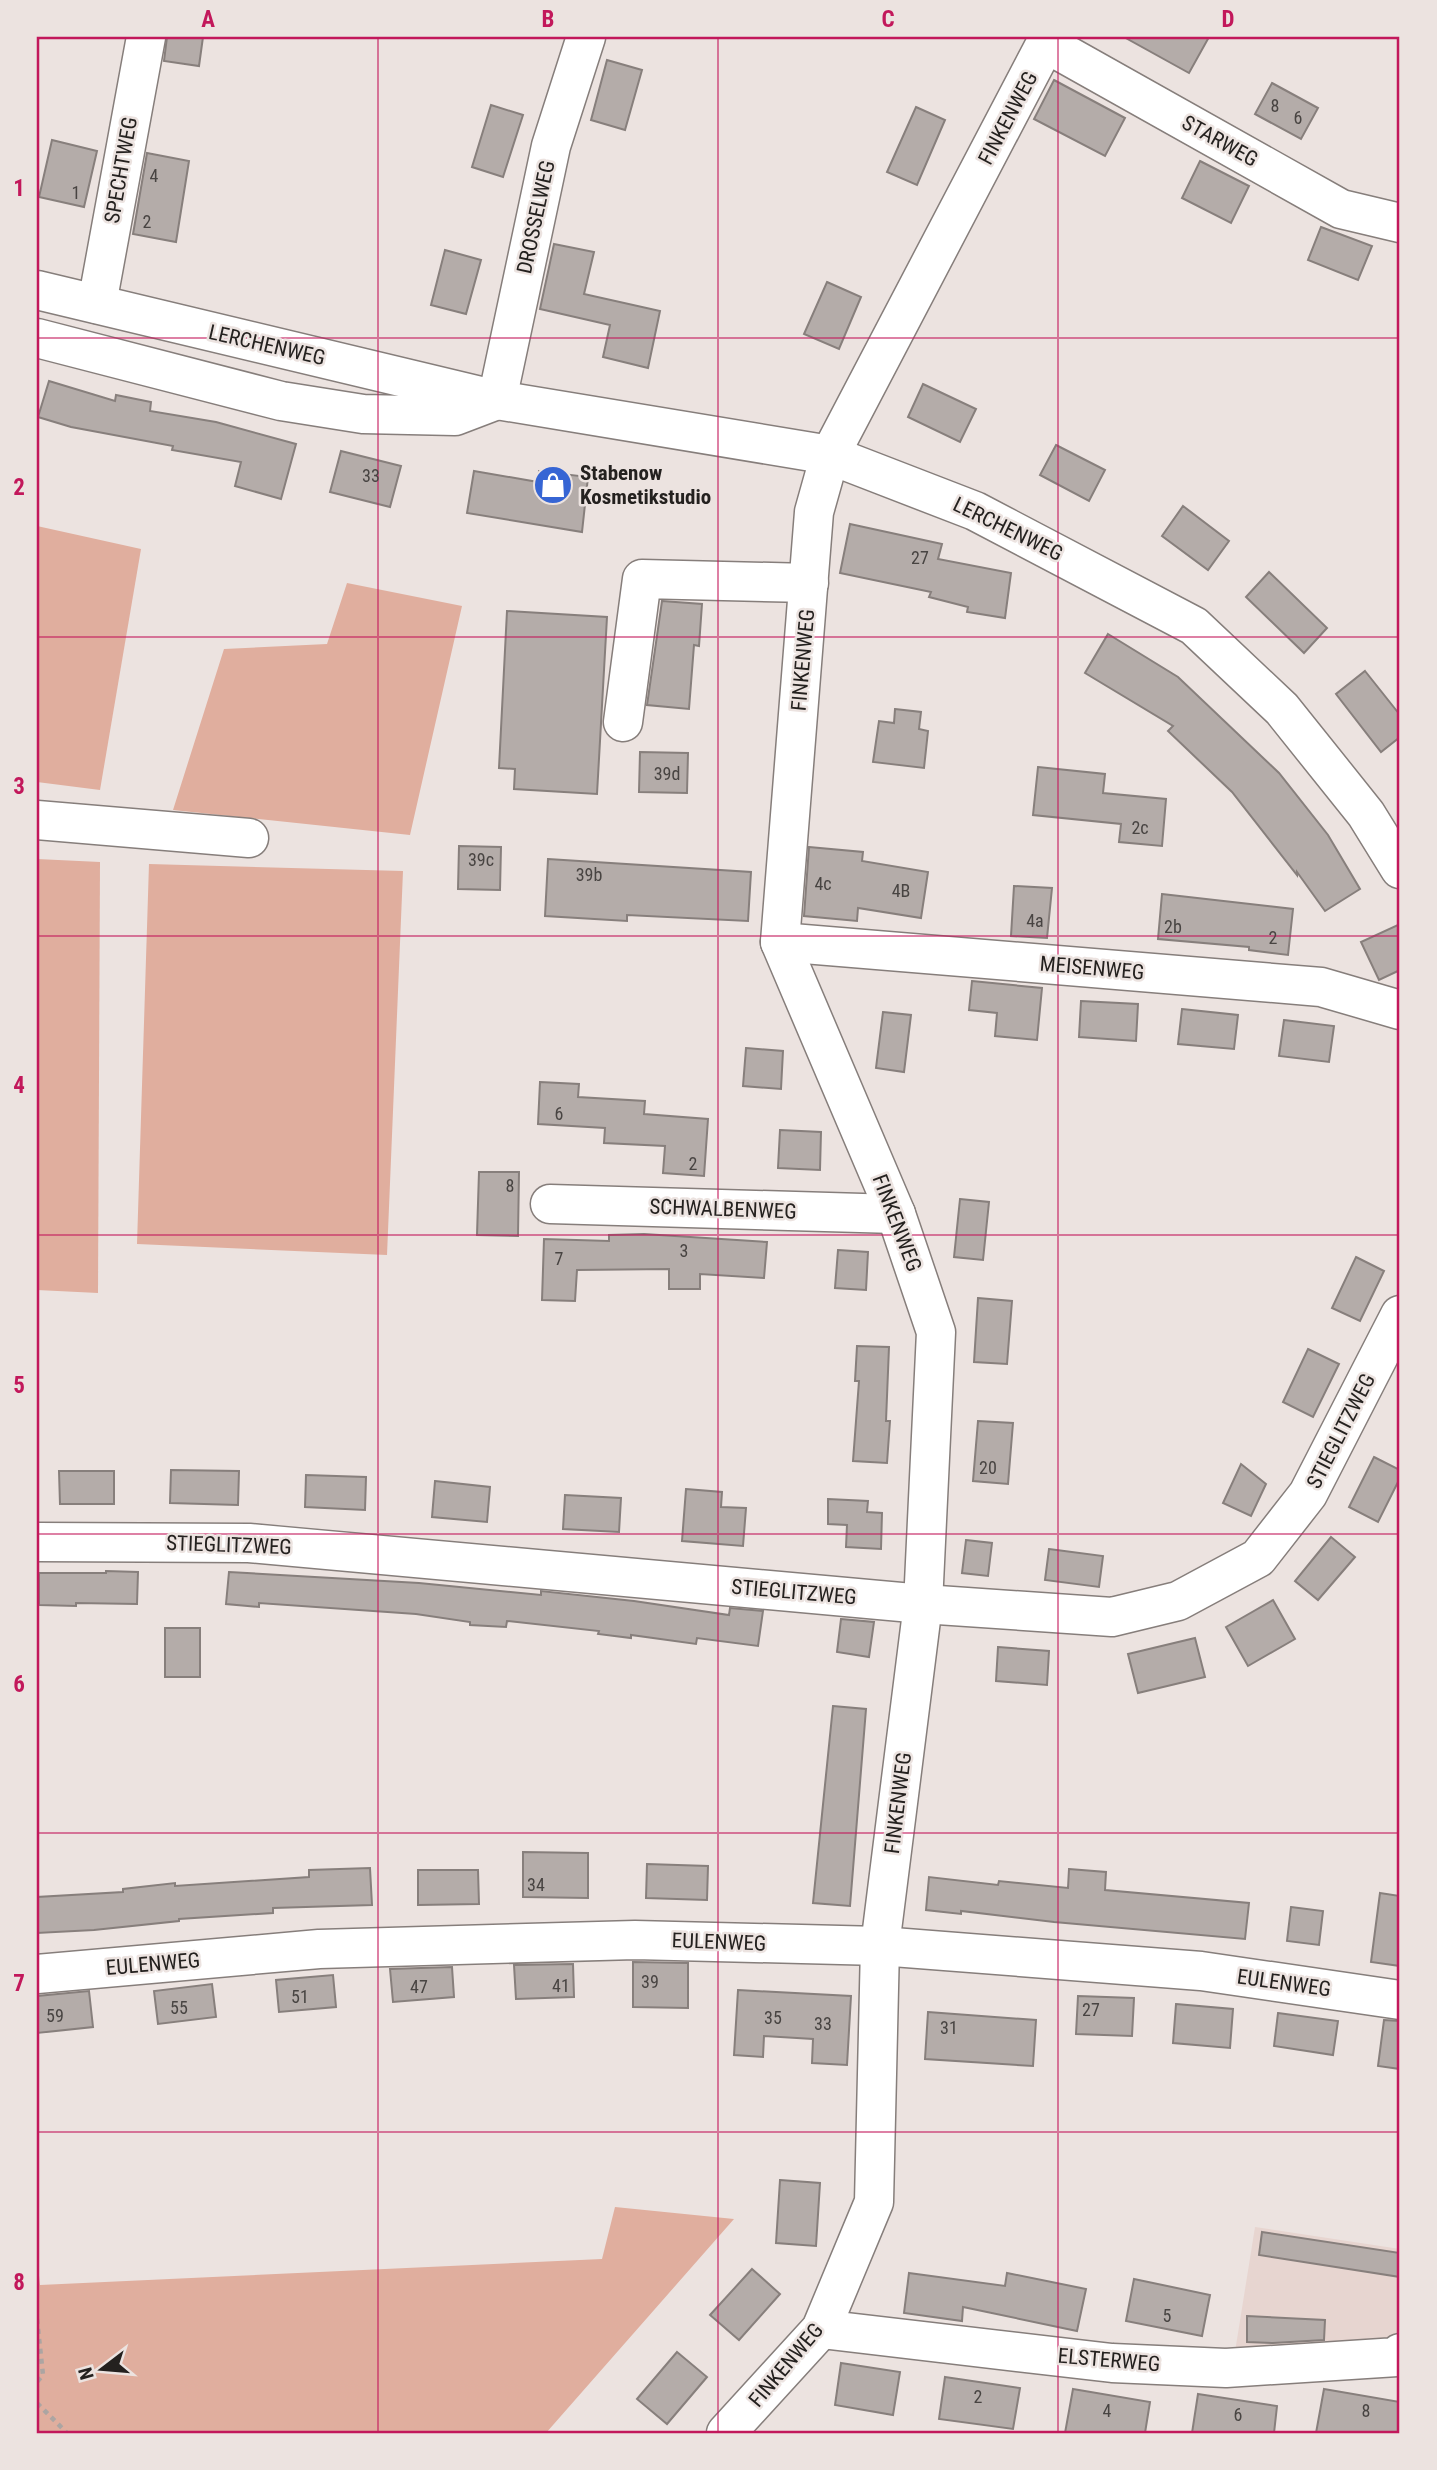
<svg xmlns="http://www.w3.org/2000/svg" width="1437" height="2470" viewBox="0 0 1437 2470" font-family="'Roboto Condensed',sans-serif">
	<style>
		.built { fill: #e7d5d0 }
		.green { fill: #e0ae9e }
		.building { fill: #b4aca9; stroke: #877f7c; stroke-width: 2 }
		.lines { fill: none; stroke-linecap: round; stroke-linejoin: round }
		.minor-casing { stroke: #867e7b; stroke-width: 41 }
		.path { stroke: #aca5a2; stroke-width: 4.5; stroke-dasharray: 5 5; stroke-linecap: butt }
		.minor { stroke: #fff; stroke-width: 38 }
		.grid { fill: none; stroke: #c2185b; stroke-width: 2; stroke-opacity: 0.55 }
		.labels { text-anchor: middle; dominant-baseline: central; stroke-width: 5; stroke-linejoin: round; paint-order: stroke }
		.number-label { font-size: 18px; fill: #484442 }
		.street-label { font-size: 21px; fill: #24211f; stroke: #ece3e0 }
		.poi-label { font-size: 21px; font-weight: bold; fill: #24211f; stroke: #ece3e0; text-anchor: start }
		.neatline { fill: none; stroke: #c2185b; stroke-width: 2.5 }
		.grid-label { font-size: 23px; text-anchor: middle; font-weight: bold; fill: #c2185b }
	</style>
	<rect width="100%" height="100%" fill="#ece3e0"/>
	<path class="built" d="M 1255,2227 L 1400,2249 L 1400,2336 L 1386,2352 L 1234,2358 Z"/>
	<g class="green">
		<path d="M 37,526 L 141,549 L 100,790 L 37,782 Z"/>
		<path d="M 347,583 L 462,606 L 410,835 L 173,810 L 224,649 L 327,644 Z"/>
		<path d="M 37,859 L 100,862 L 98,1293 L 37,1290 Z"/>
		<path d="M 149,864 L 403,871 L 387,1255 L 137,1244 Z"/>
		<path d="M 615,2207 L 734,2219 L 546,2433 L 37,2433 L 37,2257 L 40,2285 L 602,2259 Z"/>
	</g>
	<g class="building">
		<path d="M 167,37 L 203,37 L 199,66 L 164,61 Z"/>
		<path d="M 1124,37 L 1209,37 L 1189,73 Z"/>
		<path d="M 607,60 L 642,70 L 625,130 L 591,120 Z"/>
		<path d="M 1054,80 L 1125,118 L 1105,156 L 1034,119 Z"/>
		<path d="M 1272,83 L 1318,108 L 1301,139 L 1255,114 Z"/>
		<path d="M 491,105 L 523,115 L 503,177 L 472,167 Z"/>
		<path d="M 916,107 L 945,120 L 917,185 L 887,172 Z"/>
		<path d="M 52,140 L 97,151 L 84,207 L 39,197 Z"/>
		<path d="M 147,153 L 189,161 L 176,242 L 133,234 Z"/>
		<path d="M 1200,161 L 1249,186 L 1231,223 L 1182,198 Z"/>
		<path d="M 1321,227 L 1372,246 L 1358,280 L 1308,260 Z"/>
		<path d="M 554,244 L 594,252 L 584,294 L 660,311 L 648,368 L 603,357 L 610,325 L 540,309 Z"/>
		<path d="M 445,250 L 481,260 L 466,314 L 431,305 Z"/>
		<path d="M 827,282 L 861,297 L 839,349 L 804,334 Z"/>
		<path d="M 49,381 L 115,401 L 116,395 L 151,402 L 150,411 L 216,422 L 296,444 L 281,499 L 235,486 L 241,462 L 172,450 L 173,446 L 71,427 L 38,417 Z"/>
		<path d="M 923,384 L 976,409 L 960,442 L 908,417 Z"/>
		<path d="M 1056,445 L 1105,470 L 1089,501 L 1040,475 Z"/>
		<path d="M 341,451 L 401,466 L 390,507 L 330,492 Z"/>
		<path d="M 474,471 L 538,482 L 539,471 L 588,477 L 582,532 L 467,513 Z"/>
		<path d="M 1183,506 L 1229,541 L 1208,570 L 1162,536 Z"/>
		<path d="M 850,524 L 942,544 L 938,559 L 1011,573 L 1005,618 L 967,612 L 968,607 L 929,597 L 931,592 L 840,573 Z"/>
		<path d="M 1269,572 L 1327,628 L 1304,653 L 1246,597 Z"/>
		<path d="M 662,601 L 702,604 L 699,646 L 694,645 L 689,709 L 647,705 Z"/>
		<path d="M 507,611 L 607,617 L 597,794 L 514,789 L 515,769 L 499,768 Z"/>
		<path d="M 1108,634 L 1178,677 L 1279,773 L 1328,835 L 1360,889 L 1325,911 L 1297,872 L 1297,875 L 1232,792 L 1168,731 L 1173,726 L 1085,673 Z"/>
		<path d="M 1365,671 L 1400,715 L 1400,737 L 1381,752 L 1336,694 Z"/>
		<path d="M 895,709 L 921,712 L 919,729 L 928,731 L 924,768 L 873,762 L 879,721 L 894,723 Z"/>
		<path d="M 640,752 L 688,753 L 687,793 L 639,792 Z"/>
		<path d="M 1038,767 L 1105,774 L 1103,793 L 1166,799 L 1162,846 L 1119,842 L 1121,824 L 1033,815 Z"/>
		<path d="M 459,846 L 501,847 L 500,890 L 458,889 Z"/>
		<path d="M 809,847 L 863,852 L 862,861 L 928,872 L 921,918 L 858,908 L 857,921 L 804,916 Z"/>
		<path d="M 548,859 L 751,872 L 748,921 L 627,915 L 627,921 L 545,916 Z"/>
		<path d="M 1014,886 L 1052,888 L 1047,938 L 1011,936 Z"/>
		<path d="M 1162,894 L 1293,909 L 1288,955 L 1249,950 L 1249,947 L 1158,939 Z"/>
		<path d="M 1400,924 L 1400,970 L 1379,980 L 1361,942 Z"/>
		<path d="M 972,981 L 1042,988 L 1037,1040 L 995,1036 L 997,1013 L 969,1010 Z"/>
		<path d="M 1081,1001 L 1138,1004 L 1136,1041 L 1079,1037 Z"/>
		<path d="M 1182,1009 L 1238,1015 L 1234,1049 L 1178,1044 Z"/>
		<path d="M 883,1012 L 911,1015 L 904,1072 L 876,1068 Z"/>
		<path d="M 1284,1020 L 1334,1026 L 1329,1062 L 1279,1056 Z"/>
		<path d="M 746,1048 L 783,1051 L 781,1089 L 743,1086 Z"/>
		<path d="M 540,1082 L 579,1084 L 578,1097 L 645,1101 L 644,1114 L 708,1119 L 704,1176 L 663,1173 L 665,1146 L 604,1143 L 605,1128 L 538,1124 Z"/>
		<path d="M 780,1130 L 821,1132 L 820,1170 L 778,1168 Z"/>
		<path d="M 479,1172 L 519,1172 L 518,1236 L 477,1235 Z"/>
		<path d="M 960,1199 L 989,1202 L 983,1260 L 954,1257 Z"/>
		<path d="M 644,1234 L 767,1242 L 764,1278 L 700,1274 L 700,1289 L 669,1289 L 669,1269 L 577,1270 L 575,1301 L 542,1300 L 544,1239 L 609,1241 L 609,1235 Z"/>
		<path d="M 838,1250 L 868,1252 L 866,1290 L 835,1288 Z"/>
		<path d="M 1356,1257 L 1384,1271 L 1360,1321 L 1332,1308 Z"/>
		<path d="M 978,1298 L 1012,1301 L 1007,1364 L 974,1362 Z"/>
		<path d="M 857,1346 L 889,1347 L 886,1421 L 890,1421 L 887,1463 L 853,1461 L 859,1381 L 855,1381 Z"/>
		<path d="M 1308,1349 L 1339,1364 L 1313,1417 L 1283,1402 Z"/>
		<path d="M 978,1421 L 1013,1423 L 1008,1484 L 973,1481 Z"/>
		<path d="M 1374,1457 L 1400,1470 L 1400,1478 L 1378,1522 L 1349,1507 Z"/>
		<path d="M 1241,1464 L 1266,1484 L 1251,1516 L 1223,1503 Z"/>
		<path d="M 171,1470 L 239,1471 L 238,1505 L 170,1503 Z"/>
		<path d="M 59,1471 L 114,1471 L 114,1504 L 60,1504 Z"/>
		<path d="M 306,1475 L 366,1477 L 365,1510 L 305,1507 Z"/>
		<path d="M 435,1481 L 490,1487 L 487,1522 L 432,1517 Z"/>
		<path d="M 686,1489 L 722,1492 L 721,1507 L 746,1508 L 743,1546 L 682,1541 Z"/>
		<path d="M 565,1495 L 621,1498 L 619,1532 L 563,1529 Z"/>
		<path d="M 828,1499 L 868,1501 L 867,1512 L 882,1513 L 881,1549 L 846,1547 L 847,1525 L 828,1524 Z"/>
		<path d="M 1331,1537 L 1355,1557 L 1318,1600 L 1295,1581 Z"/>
		<path d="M 966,1540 L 992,1543 L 988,1576 L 962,1573 Z"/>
		<path d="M 1049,1549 L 1103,1556 L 1099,1587 L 1045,1580 Z"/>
		<path d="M 106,1571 L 138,1572 L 137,1604 L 76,1603 L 76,1606 L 39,1605 L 39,1573 L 106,1573 Z"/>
		<path d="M 229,1572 L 419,1583 L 541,1595 L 541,1591 L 634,1601 L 729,1615 L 730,1608 L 763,1611 L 758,1646 L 697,1638 L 696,1644 L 631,1635 L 631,1638 L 598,1634 L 599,1631 L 507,1621 L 506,1627 L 470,1625 L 470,1622 L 416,1614 L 259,1603 L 259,1607 L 226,1604 Z"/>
		<path d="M 1273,1600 L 1295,1639 L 1248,1666 L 1226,1627 Z"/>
		<path d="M 841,1619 L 874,1622 L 869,1657 L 837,1652 Z"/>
		<rect x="165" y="1628" width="35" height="49"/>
		<path d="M 1195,1638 L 1205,1677 L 1138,1693 L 1128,1654 Z"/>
		<path d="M 998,1647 L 1049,1651 L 1047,1685 L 996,1681 Z"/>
		<path d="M 833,1706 L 866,1709 L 850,1906 L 813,1903 Z"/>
		<path d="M 523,1852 L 588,1853 L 588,1898 L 523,1897 Z"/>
		<path d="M 647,1864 L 708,1866 L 707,1900 L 646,1898 Z"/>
		<path d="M 370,1868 L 372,1905 L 273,1908 L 273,1913 L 179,1919 L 179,1921 L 94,1930 L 37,1933 L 37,1897 L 123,1892 L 123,1889 L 175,1883 L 175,1886 L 309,1877 L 309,1870 Z"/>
		<path d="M 1069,1869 L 1106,1872 L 1105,1890 L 1249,1903 L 1245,1939 L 1054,1922 L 961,1911 L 961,1914 L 926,1910 L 929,1877 L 998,1885 L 999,1881 L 1068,1888 Z"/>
		<path d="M 418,1870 L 478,1870 L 479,1904 L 418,1905 Z"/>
		<path d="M 1380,1893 L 1400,1896 L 1400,1966 L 1371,1962 Z"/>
		<path d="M 1291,1907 L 1323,1911 L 1319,1945 L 1287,1941 Z"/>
		<path d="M 633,1962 L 688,1963 L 688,2008 L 633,2007 Z"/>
		<path d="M 573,1964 L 574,1997 L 516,1999 L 514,1965 Z"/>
		<path d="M 452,1967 L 454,1997 L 393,2002 L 390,1969 Z"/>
		<path d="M 333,1975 L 336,2007 L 279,2012 L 276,1980 Z"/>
		<path d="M 212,1984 L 216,2017 L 158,2024 L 154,1991 Z"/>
		<path d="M 738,1990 L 851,1996 L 847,2065 L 812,2063 L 813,2039 L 764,2036 L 763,2057 L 734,2055 Z"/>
		<path d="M 89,1991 L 93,2027 L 37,2033 L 37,1996 Z"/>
		<path d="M 1078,1996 L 1134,1998 L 1132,2036 L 1076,2034 Z"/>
		<path d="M 1176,2004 L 1233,2009 L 1230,2048 L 1173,2043 Z"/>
		<path d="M 928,2012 L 1036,2020 L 1033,2066 L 925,2059 Z"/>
		<path d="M 1278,2013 L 1338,2021 L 1333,2055 L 1274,2046 Z"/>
		<path d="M 1384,2020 L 1400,2021 L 1400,2069 L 1378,2066 Z"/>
		<path d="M 780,2180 L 820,2183 L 816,2246 L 776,2243 Z"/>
		<path d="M 1262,2232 L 1400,2253 L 1400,2277 L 1259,2255 Z"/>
		<path d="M 752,2269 L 780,2294 L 739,2340 L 710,2315 Z"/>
		<path d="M 909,2273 L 1005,2286 L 1007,2273 L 1086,2289 L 1077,2331 L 963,2307 L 962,2321 L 904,2313 Z"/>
		<path d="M 1134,2279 L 1210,2295 L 1202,2336 L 1126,2321 Z"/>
		<path d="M 1247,2316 L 1325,2320 L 1324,2340 L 1273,2343 L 1247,2342 Z"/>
		<path d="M 677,2352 L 707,2377 L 667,2424 L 637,2399 Z"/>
		<path d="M 841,2363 L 900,2372 L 893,2415 L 835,2405 Z"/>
		<path d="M 945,2377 L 1020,2388 L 1013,2429 L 939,2419 Z"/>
		<path d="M 1073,2389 L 1150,2402 L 1145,2433 L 1065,2433 Z"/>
		<path d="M 1324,2389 L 1400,2402 L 1400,2433 L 1316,2433 Z"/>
		<path d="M 1198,2394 L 1277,2406 L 1274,2433 L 1192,2433 Z"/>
	</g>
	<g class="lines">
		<defs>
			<g id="minor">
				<path d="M 1047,44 L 1341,209 L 1400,223"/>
				<path d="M 37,290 L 497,400 L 830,455 L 975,511 L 1194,626 L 1282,709 L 1366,814 L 1400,869"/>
				<path d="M 97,304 L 146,37"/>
				<path d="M 37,338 L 281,401 L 363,414 L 455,416 L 497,400"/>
				<path d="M 497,400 L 551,146 L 586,37"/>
				<path d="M 623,722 L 642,579 L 809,583"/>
				<path d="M 37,820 L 249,838"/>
				<path d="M 780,942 L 1321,987 L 1400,1010"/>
				<path d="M 550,1204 L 896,1214"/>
				<path d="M 37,1542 L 249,1543 L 923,1604 L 1112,1617 L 1178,1601 L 1258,1558 L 1308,1494 L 1400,1315"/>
				<path d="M 37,1974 L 319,1949 L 635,1940 L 880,1946 L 1201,1971 L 1400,2000"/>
				<path d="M 821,2329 L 1112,2363 L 1226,2368 L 1397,2357 L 1400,2353"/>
				<path d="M 726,2433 L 821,2329 L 874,2202 L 880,1946 L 923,1604 L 936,1332 L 896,1214 L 780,942 L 814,512 L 830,455 L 1049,37"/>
			</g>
		</defs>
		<use href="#minor" class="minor-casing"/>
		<g class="path">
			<path d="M 37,2319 L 43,2375 L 37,2382"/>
			<path d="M 37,2403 L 67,2433"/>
		</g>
		<use href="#minor" class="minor"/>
	</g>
	<path class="grid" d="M 378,37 L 378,2433M 718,37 L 718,2433M 1058,37 L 1058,2433M 37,338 L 1400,338M 37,637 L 1400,637M 37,936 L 1400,936M 37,1235 L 1400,1235M 37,1534 L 1400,1534M 37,1833 L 1400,1833M 37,2132 L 1400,2132"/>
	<defs>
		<symbol id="shop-disc" viewBox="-11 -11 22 22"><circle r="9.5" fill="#3665d4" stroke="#ece3e0"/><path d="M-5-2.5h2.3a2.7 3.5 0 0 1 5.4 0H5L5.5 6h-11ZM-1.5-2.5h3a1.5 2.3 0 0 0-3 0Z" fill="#fff"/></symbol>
	</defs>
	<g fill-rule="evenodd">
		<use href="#shop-disc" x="531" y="463" width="44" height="44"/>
	</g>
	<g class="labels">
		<g class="number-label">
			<text x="1275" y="105">8</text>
			<text x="1298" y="117">6</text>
			<text x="154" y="175">4</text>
			<text x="76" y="192">1</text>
			<text x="147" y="221">2</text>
			<text x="371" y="475">33</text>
			<text x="920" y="557">27</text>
			<text x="667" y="773">39d</text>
			<text x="1140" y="827">2c</text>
			<text x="481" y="859">39c</text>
			<text x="589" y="874">39b</text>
			<text x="823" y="883">4c</text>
			<text x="901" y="890">4B</text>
			<text x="1035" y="920">4a</text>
			<text x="1173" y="926">2b</text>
			<text x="1273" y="937">2</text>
			<text x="559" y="1113">6</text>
			<text x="693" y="1163">2</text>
			<text x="510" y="1185">8</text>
			<text x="684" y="1250">3</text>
			<text x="559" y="1258">7</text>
			<text x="988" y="1467">20</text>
			<text x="536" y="1884">34</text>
			<text x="650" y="1981">39</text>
			<text x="561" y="1985">41</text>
			<text x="419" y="1986">47</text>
			<text x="300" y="1996">51</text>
			<text x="179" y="2007">55</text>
			<text x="1091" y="2009">27</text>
			<text x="55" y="2015">59</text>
			<text x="773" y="2017">35</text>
			<text x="823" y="2023">33</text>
			<text x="949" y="2027">31</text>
			<text x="1167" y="2315">5</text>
			<text x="978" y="2396">2</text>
			<text x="1107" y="2410">4</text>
			<text x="1366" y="2410">8</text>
			<text x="1238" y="2414">6</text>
		</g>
		<g class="street-label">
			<text transform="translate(1008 118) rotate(-62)">FINKENWEG</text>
			<text transform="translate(1220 141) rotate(29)">STARWEG</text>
			<text transform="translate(121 170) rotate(-80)">SPECHTWEG</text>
			<text transform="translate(536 217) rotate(-78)">DROSSELWEG</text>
			<text transform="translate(267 345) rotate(13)">LERCHENWEG</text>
			<text transform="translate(1008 529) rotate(26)">LERCHENWEG</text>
			<text transform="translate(803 660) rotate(-85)">FINKENWEG</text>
			<text transform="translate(1092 968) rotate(5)">MEISENWEG</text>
			<text transform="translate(723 1209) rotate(2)">SCHWALBENWEG</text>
			<text transform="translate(897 1223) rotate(69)">FINKENWEG</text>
			<text transform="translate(1341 1431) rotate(-63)">STIEGLITZWEG</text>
			<text transform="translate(229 1545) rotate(2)">STIEGLITZWEG</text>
			<text transform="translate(794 1592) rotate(5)">STIEGLITZWEG</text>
			<text transform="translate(898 1803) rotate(-83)">FINKENWEG</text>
			<text transform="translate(719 1942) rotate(2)">EULENWEG</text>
			<text transform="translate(153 1964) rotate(-5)">EULENWEG</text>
			<text transform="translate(1284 1983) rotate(8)">EULENWEG</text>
			<text transform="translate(1109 2360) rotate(5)">ELSTERWEG</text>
			<text transform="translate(786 2365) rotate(-50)">FINKENWEG</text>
		</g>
		<g class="poi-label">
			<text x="580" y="473">Stabenow<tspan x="580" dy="24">Kosmetikstudio</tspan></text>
		</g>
	</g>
	<rect width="1437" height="2470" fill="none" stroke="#ece3e0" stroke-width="77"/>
	<g transform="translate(102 2369) rotate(254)" stroke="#ece3e0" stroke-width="5" paint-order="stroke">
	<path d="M0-5L12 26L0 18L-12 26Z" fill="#24211f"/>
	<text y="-10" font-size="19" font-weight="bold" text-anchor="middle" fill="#24211f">N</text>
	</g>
	<rect x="38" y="38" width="1360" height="2394" class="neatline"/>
	<g class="grid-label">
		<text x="208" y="27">A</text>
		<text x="548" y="27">B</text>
		<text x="888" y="27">C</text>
		<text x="1228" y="27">D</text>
		<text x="19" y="196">1</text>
		<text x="19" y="495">2</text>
		<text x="19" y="794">3</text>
		<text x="19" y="1093">4</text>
		<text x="19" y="1393">5</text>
		<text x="19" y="1692">6</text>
		<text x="19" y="1991">7</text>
		<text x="19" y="2290">8</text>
	</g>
</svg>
